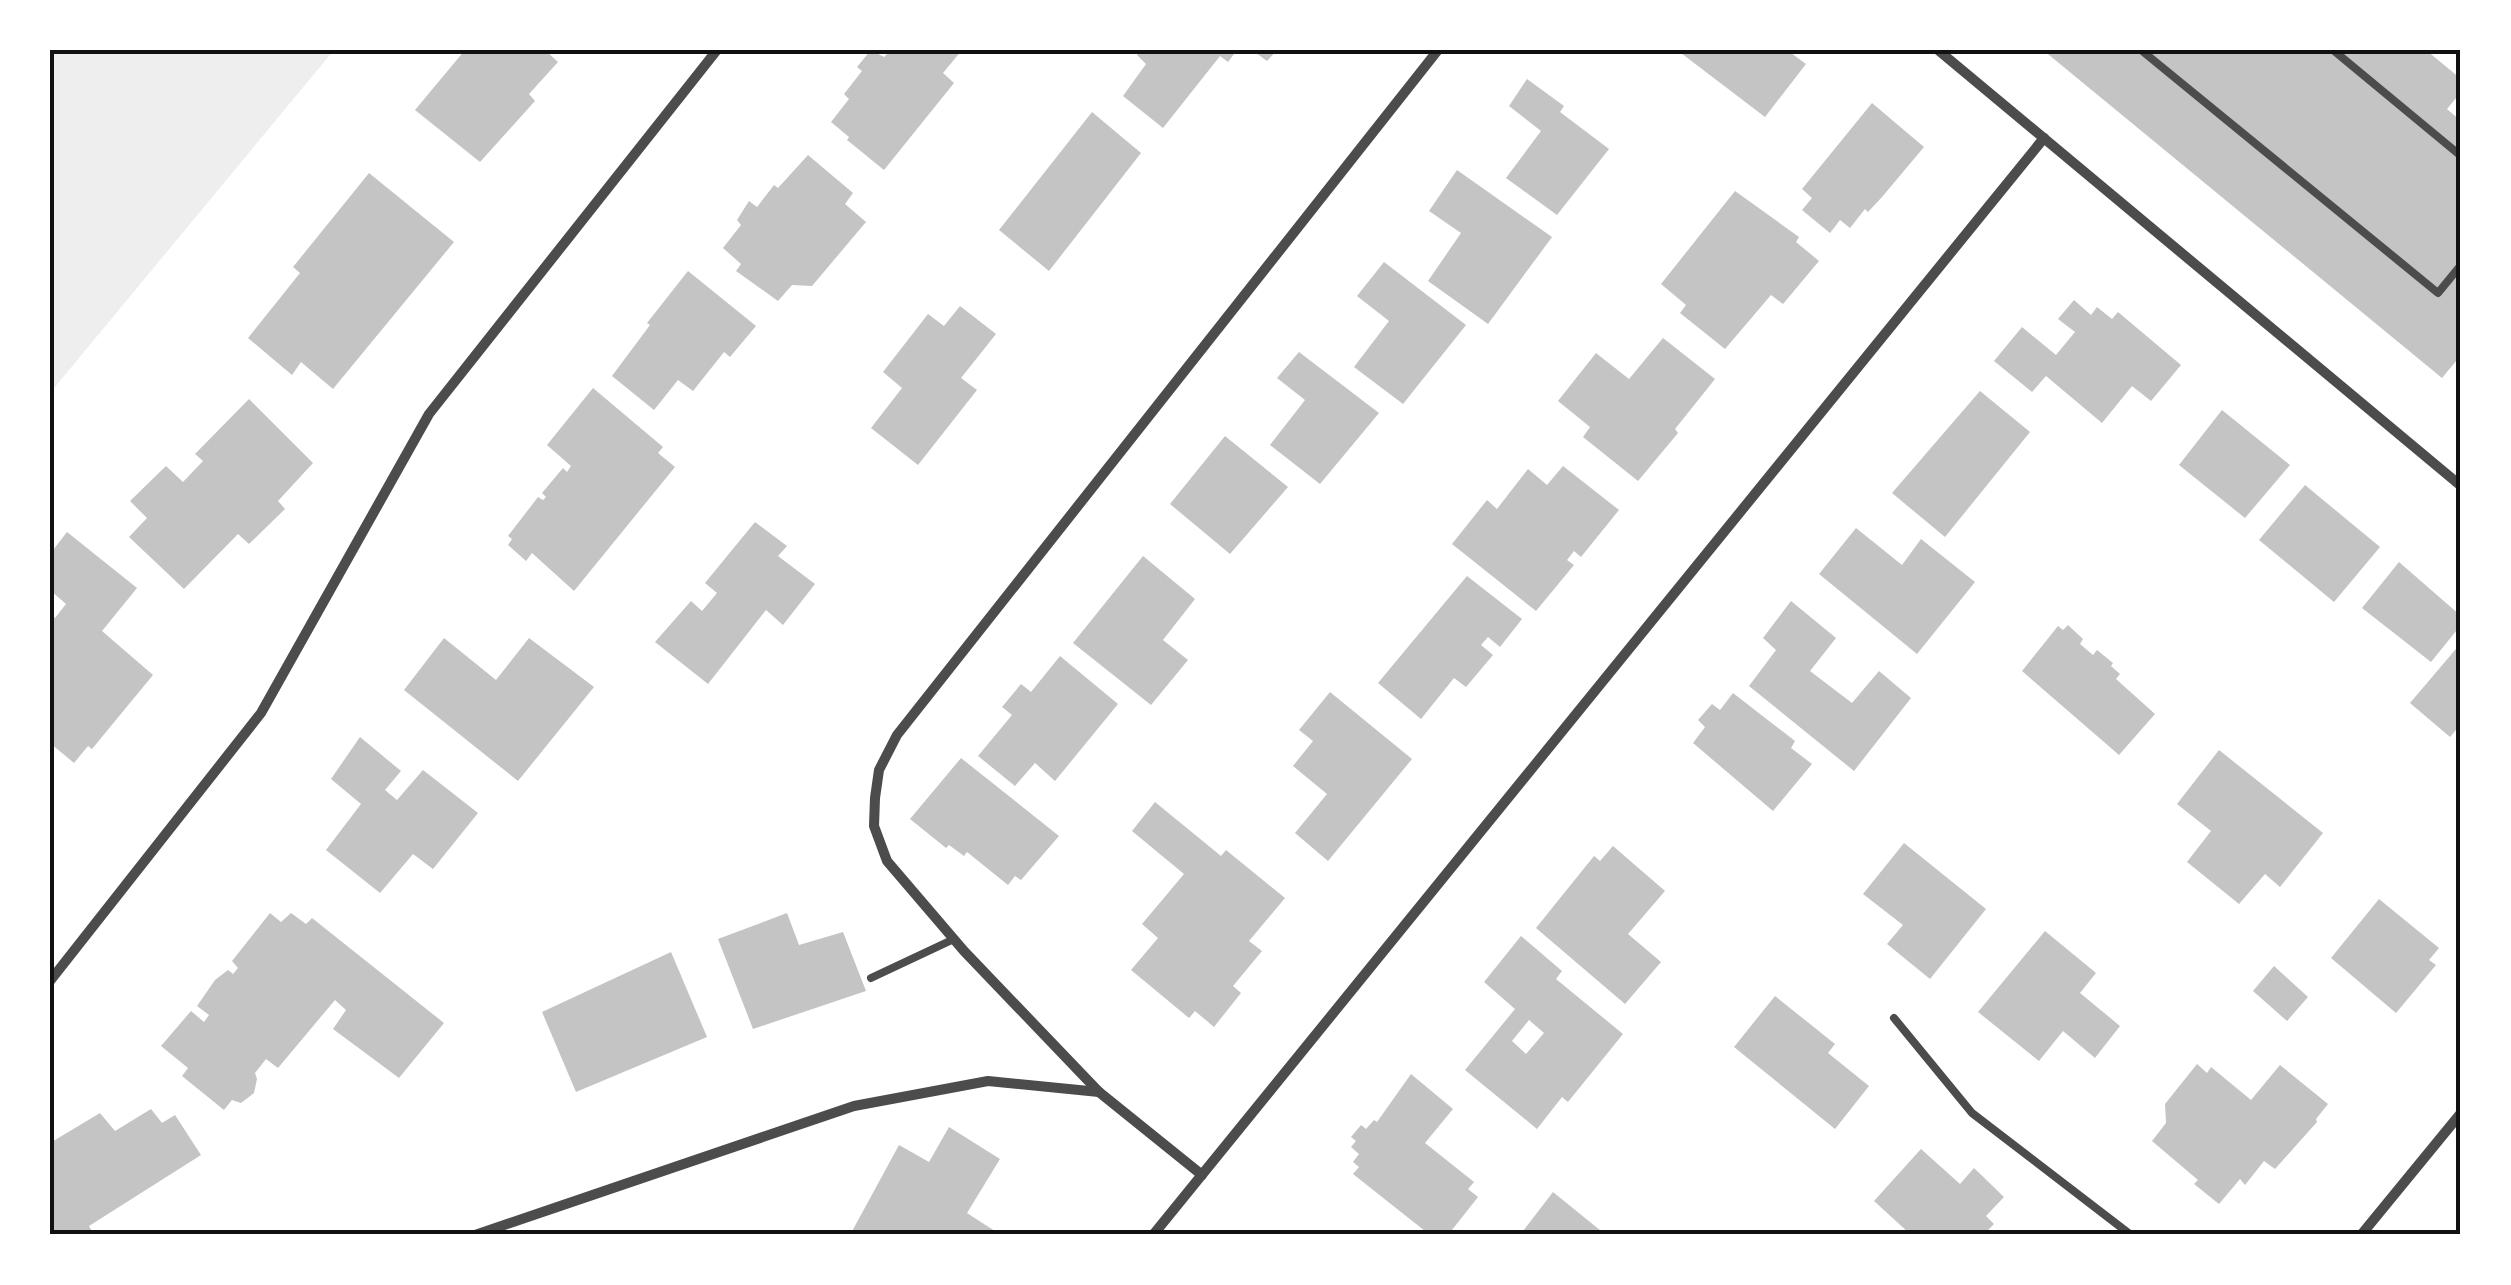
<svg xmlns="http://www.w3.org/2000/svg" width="2511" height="1285" viewBox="0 0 2511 1285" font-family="Merriweather,serif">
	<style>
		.green { fill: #eee }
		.building { fill: #c4c4c4; fill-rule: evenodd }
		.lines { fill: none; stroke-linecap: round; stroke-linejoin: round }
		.service { stroke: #4c4c4c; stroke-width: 8 }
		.minor { stroke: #4c4c4c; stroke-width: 10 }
		.neatline { fill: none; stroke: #111; stroke-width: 4 }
	</style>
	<rect width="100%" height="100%" fill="#fff"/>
	<path class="green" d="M 50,50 L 334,50 L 50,393 Z"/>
	<g class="building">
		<path d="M 465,50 L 545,50 L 558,62 L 529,94 L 535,101 L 480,162 L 415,110 Z"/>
		<path d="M 871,50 L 884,57 L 891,50 L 962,50 L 943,73 L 954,83 L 884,170 L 847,140 L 849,137 L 831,122 L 849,99 L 844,94 L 862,71 L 857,67 Z"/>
		<path d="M 1141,50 L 1237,50 L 1228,62 L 1220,56 L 1163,128 L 1123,96 L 1146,64 L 1137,55 Z"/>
		<path d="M 1252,50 L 1277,50 L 1267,61 Z"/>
		<path d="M 1677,50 L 1787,50 L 1806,64 L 1765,117 Z"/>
		<path d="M 2043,50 L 2426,50 L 2461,79 L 2461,92 L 2447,109 L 2461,121 L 2461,355 L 2442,378 Z"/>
		<path d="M 1527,79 L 1564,106 L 1560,112 L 1609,149 L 1557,215 L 1506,178 L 1541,131 L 1509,106 Z"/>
		<path d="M 1872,103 L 1924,147 L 1882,197 L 1868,212 L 1865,209 L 1850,228 L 1840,220 L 1830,233 L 1802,210 L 1812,198 L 1802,189 Z"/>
		<path d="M 1092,112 L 1141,153 L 1049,271 L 999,230 Z"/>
		<path d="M 808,155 L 853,193 L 845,204 L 866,222 L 812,286 L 792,285 L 778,301 L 736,271 L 741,264 L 723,248 L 741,225 L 737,220 L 749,201 L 757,207 L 774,185 L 778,188 Z"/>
		<path d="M 1457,170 L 1552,237 L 1488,324 L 1428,281 L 1461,233 L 1429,211 Z"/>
		<path d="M 369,173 L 454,242 L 333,389 L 301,362 L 292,375 L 248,338 L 300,273 L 293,267 Z"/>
		<path d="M 1735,191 L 1799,237 L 1796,242 L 1819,261 L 1783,304 L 1771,295 L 1725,349 L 1680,313 L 1686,305 L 1661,284 Z"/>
		<path d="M 1384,262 L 1466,325 L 1403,404 L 1354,367 L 1389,321 L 1357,296 Z"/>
		<path d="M 688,271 L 756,326 L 730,357 L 724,352 L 693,391 L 678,380 L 654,410 L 612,376 L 650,325 L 647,323 Z"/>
		<path d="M 2074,300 L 2091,315 L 2097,307 L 2112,319 L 2118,312 L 2181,365 L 2151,401 L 2132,386 L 2102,423 L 2046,376 L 2032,392 L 1994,361 L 2022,327 L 2056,355 L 2075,332 L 2058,319 Z"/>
		<path d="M 960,306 L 996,334 L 961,378 L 977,390 L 918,465 L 871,428 L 902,388 L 883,372 L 928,314 L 944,326 Z"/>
		<path d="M 1663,338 L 1715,379 L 1675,429 L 1678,433 L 1638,481 L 1583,437 L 1590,427 L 1558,401 L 1596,353 L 1629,379 Z"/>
		<path d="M 1299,352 L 1379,413 L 1320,484 L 1270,445 L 1305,400 L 1277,378 Z"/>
		<path d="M 593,388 L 663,447 L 658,453 L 675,467 L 574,591 L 532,553 L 526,561 L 508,545 L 512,539 L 508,536 L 538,497 L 543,500 L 546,497 L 542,493 L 563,468 L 567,472 L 571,466 L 547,445 Z"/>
		<path d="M 1980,391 L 2030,432 L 1945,537 L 1892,493 Z"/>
		<path d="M 249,399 L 313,463 L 278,501 L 285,509 L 249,544 L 238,534 L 184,589 L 129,537 L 147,518 L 130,501 L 166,466 L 183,482 L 203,461 L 195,454 Z"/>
		<path d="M 2222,410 L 2290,465 L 2245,518 L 2179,465 Z"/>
		<path d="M 1225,436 L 1288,487 L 1230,554 L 1170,504 Z"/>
		<path d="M 1563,466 L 1619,510 L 1581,557 L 1574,551 L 1567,560 L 1574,565 L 1536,611 L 1452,544 L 1487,500 L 1497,509 L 1528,469 L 1547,485 Z"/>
		<path d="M 2305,485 L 2380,547 L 2334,602 L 2259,540 Z"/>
		<path d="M 755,522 L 787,546 L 778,556 L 815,584 L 783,625 L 766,610 L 708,684 L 655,642 L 691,601 L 702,611 L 717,593 L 705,583 Z"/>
		<path d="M 1856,528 L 1902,565 L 1921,539 L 1975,582 L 1917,654 L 1819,574 Z"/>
		<path d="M 67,532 L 137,588 L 102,631 L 153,675 L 92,749 L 88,746 L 74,763 L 50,743 L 50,614 L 55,618 L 66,604 L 50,590 L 50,554 Z"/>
		<path d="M 1143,556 L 1195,599 L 1163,640 L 1188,660 L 1151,705 L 1073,643 Z"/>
		<path d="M 2399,562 L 2461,616 L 2461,625 L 2431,662 L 2362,608 Z"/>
		<path d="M 1467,576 L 1522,619 L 1500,647 L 1488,637 L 1481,645 L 1493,655 L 1466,687 L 1454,678 L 1421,719 L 1378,683 Z"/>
		<path d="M 1791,601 L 1836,638 L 1810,671 L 1852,703 L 1879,671 L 1911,698 L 1854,771 L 1749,686 L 1776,650 L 1763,638 Z"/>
		<path d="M 2068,625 L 2083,639 L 2080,644 L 2093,655 L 2097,650 L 2113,663 L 2111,666 L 2120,674 L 2116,679 L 2155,714 L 2119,755 L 2022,671 L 2058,626 L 2063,630 Z"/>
		<path d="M 444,638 L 496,680 L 529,638 L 594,687 L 518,781 L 404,690 Z"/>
		<path d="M 2461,643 L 2461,724 L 2450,737 L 2410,703 Z"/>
		<path d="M 1060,656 L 1118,704 L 1055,781 L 1035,763 L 1015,786 L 978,756 L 1012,715 L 1002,707 L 1021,684 L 1031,692 Z"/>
		<path d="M 1330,692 L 1412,759 L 1328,861 L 1295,833 L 1327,794 L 1293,766 L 1313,741 L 1299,730 Z"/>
		<path d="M 1733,693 L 1795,741 L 1791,748 L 1812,764 L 1773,811 L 1693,743 L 1705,727 L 1698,720 L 1712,704 L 1720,710 Z"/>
		<path d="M 360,737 L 401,771 L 385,790 L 397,800 L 423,770 L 478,813 L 433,869 L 413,854 L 380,893 L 326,850 L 361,804 L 331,779 Z"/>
		<path d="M 2219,750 L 2323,833 L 2280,887 L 2265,874 L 2239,904 L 2187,862 L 2211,831 L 2177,804 Z"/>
		<path d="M 961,758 L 1059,836 L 1021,880 L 1015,876 L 1008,885 L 967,852 L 964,856 L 949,845 L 946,848 L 910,819 Z"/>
		<path d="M 1155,802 L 1221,856 L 1226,850 L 1285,898 L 1249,941 L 1262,951 L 1233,986 L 1241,993 L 1214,1027 L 1195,1011 L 1189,1018 L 1131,970 L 1158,938 L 1142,924 L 1184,874 L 1132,831 Z"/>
		<path d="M 1904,843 L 1986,909 L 1930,979 L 1887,944 L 1903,925 L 1863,894 Z"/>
		<path d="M 1613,846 L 1665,891 L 1628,934 L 1661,962 L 1625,1004 L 1536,928 L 1594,856 L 1600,861 Z"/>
		<path d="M 2379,899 L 2439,948 L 2429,960 L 2436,965 L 2396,1013 L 2331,958 Z"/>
		<path d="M 270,913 L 281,922 L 291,913 L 306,924 L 312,918 L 444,1023 L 399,1078 L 333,1029 L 346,1010 L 335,1000 L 278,1068 L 266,1059 L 255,1073 L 257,1079 L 254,1093 L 241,1103 L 232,1100 L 224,1110 L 182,1076 L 188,1068 L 161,1046 L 191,1011 L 204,1022 L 209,1015 L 197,1006 L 215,980 L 228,970 L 233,974 L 238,968 L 232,961 Z"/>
		<path d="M 787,913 L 799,945 L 843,932 L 866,991 L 753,1029 L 718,939 Z"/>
		<path d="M 2045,931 L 2096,973 L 2080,993 L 2120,1026 L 2095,1058 L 2063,1031 L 2039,1061 L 1978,1012 Z"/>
		<path d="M 1521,936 L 1562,971 L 1556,979 L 1623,1034 L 1568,1102 L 1562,1097 L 1537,1129 L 1465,1070 L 1515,1009 L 1484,982 ZM 1529,1020 L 1544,1033 L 1526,1054 L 1512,1041 Z"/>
		<path d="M 671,952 L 707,1037 L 576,1092 L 542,1012 Z"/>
		<path d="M 2274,966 L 2308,997 L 2287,1021 L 2253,991 Z"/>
		<path d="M 1775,996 L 1835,1044 L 1828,1053 L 1869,1086 L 1835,1129 L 1734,1047 Z"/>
		<path d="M 2197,1064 L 2207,1073 L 2211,1067 L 2251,1100 L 2280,1065 L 2328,1104 L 2316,1119 L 2317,1122 L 2275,1169 L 2264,1161 L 2245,1185 L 2240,1179 L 2219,1204 L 2194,1184 L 2198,1180 L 2152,1141 L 2166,1123 L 2165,1104 Z"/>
		<path d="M 1411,1074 L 1453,1109 L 1425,1143 L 1474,1182 L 1468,1189 L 1478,1197 L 1448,1235 L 1430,1235 L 1353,1174 L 1359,1167 L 1353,1162 L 1359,1154 L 1351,1147 L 1356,1141 L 1351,1137 L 1361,1125 L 1366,1129 L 1374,1120 L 1377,1122 Z"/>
		<path d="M 151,1109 L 162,1123 L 175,1115 L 201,1155 L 89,1226 L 94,1235 L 50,1235 L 50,1143 L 100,1113 L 115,1131 Z"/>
		<path d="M 949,1127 L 1000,1159 L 967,1213 L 1001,1235 L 850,1235 L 899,1145 L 929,1162 Z"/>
		<path d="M 1921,1149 L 1960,1184 L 1974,1168 L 2004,1197 L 1986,1216 L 1994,1224 L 1983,1235 L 1917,1235 L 1912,1230 L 1909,1233 L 1874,1201 Z"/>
		<path d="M 1553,1192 L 1606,1235 L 1520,1235 Z"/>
	</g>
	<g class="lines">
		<g class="service">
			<path d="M 2141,50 L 2438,293 L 2461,265"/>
			<path d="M 2333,50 L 2461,156"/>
			<path d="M 871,978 L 954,939"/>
			<path d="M 1894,1018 L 1972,1113 L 2131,1235"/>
		</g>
		<g class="minor">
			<path d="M 1938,50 L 2461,486"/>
			<path d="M 50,981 L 261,713 L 429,414 L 717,50"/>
			<path d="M 1202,1175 L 1099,1092 L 964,951 L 887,861 L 874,826 L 875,798 L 879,770 L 897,735 L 1438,50"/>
			<path d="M 475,1235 L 854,1106 L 988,1081 L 1099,1092"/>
			<path d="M 1153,1235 L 2044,138"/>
			<path d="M 2361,1235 L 2461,1113"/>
		</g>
	</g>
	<rect width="2511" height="1285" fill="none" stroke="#ffffff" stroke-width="105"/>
	<rect x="52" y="52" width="2406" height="1180" class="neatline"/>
</svg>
